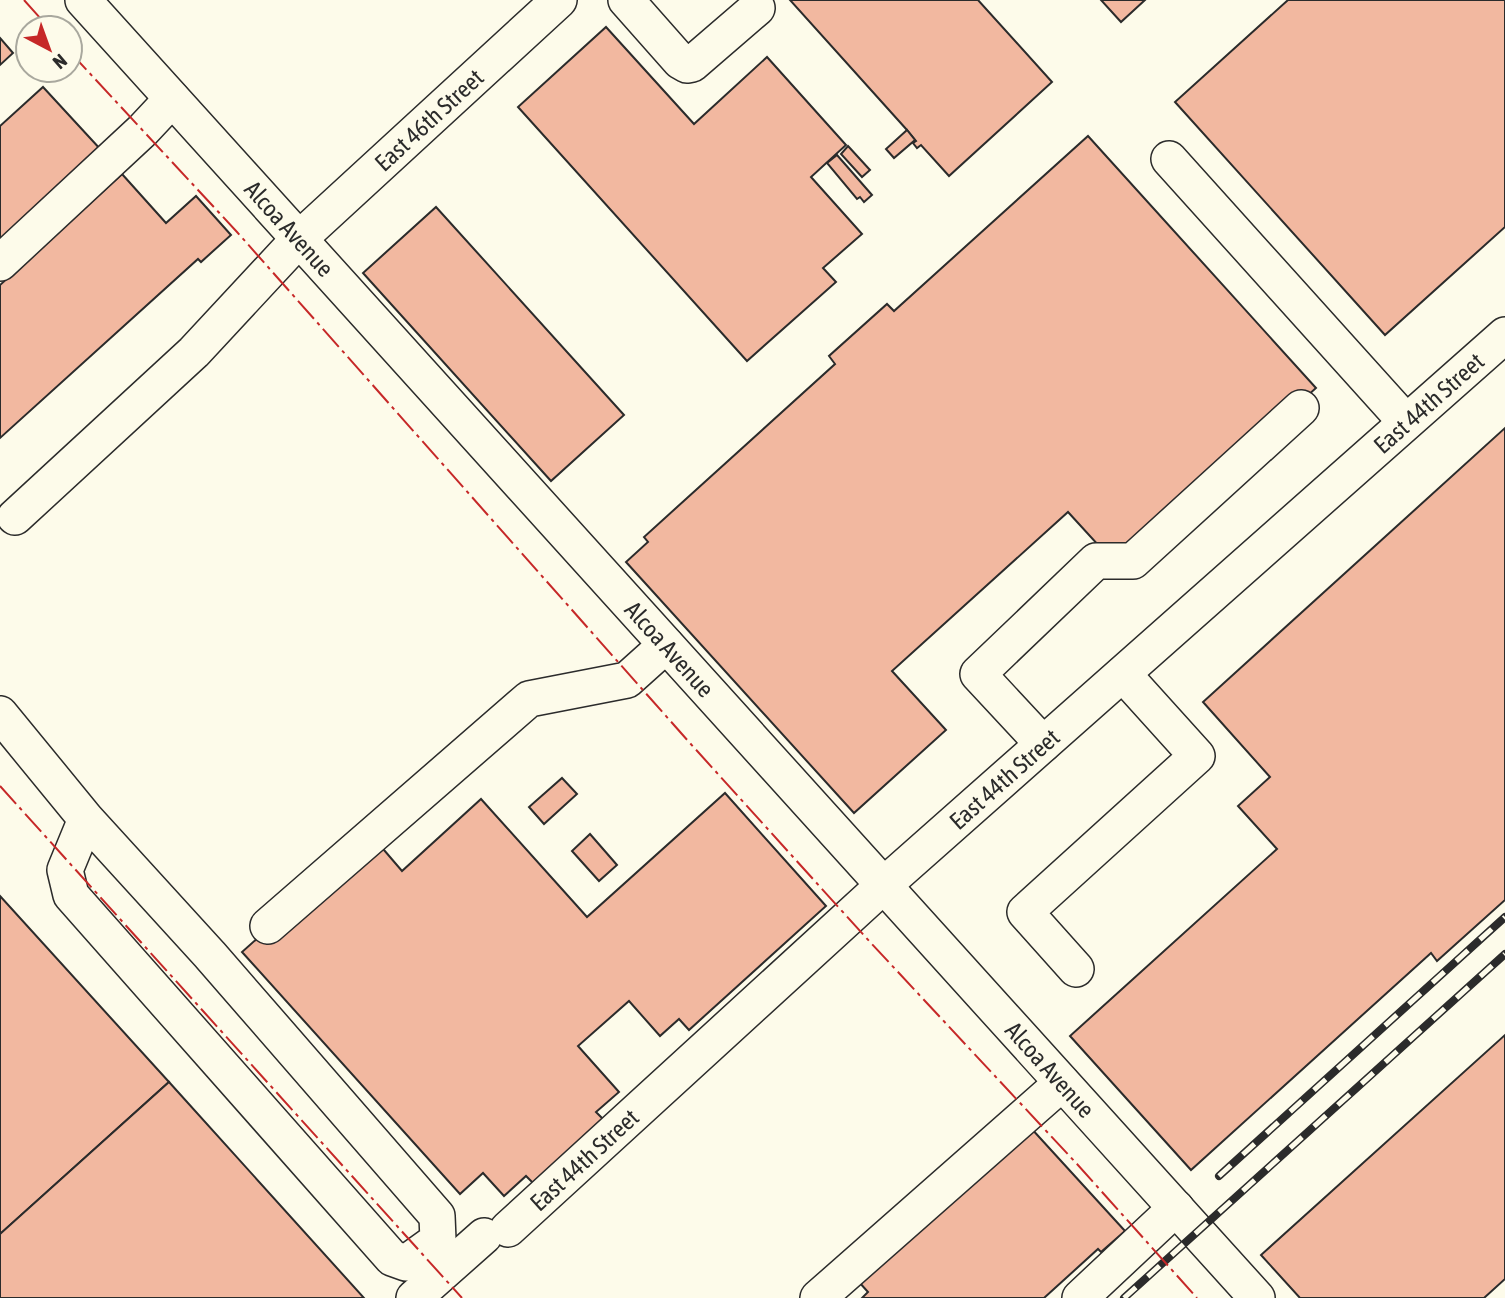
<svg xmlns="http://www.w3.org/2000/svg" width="1505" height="1298" viewBox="0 0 1505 1298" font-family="'Asap Condensed',sans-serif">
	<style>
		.building { fill: #f2b8a0; stroke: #2b2b2b; stroke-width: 2 }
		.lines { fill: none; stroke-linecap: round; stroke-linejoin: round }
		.minor-casing { stroke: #2b2b2b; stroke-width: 38 }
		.minor { stroke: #fdfbea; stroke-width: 35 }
		.rail-casing { stroke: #2b2b2b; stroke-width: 8 }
		.rail { stroke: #fdfbea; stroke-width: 5; stroke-dasharray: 16; stroke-linecap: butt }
		.power { stroke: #c62828; stroke-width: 2; stroke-dasharray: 24 5 3.5 5; stroke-linecap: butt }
		.labels { text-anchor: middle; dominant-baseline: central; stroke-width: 5; stroke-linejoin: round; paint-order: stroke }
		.street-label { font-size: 24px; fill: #2b2b2b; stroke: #fdfbea }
	</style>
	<rect width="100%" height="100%" fill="#fdfbea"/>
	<g class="building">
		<path d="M 790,0 L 978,0 L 1052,82 L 949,176 L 921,145 L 917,148 L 913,143 L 916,141 L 907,130 Z"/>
		<path d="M 1101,0 L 1145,0 L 1121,22 Z"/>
		<path d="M 1288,0 L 1505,0 L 1505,227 L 1385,335 L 1175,102 Z"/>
		<path d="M 606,27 L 694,124 L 767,57 L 846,145 L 811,177 L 862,234 L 823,268 L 836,282 L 747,361 L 518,107 Z"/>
		<path d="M 0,38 L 13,53 L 0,65 Z"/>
		<path d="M 43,87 L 102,151 L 0,243 L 0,126 Z"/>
		<path d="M 907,130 L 915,140 L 894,158 L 886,149 Z"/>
		<path d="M 1088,136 L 1316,388 L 1131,555 L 1110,558 L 1068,512 L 892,671 L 946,730 L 854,813 L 626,562 L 648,542 L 644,537 L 835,364 L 829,356 L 887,304 L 894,311 Z"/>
		<path d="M 848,146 L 870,170 L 862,177 L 841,154 Z"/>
		<path d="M 837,155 L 872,195 L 864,202 L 860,197 L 857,199 L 827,163 Z"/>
		<path d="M 122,174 L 166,223 L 196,196 L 231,235 L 201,262 L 198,259 L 0,438 L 0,285 Z"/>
		<path d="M 436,207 L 624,415 L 551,481 L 363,273 Z"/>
		<path d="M 1505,428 L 1505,900 L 1437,961 L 1431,953 L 1191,1170 L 1070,1036 L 1277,849 L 1238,806 L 1270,777 L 1203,702 Z"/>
		<path d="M 562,778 L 577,794 L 544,824 L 529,807 Z"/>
		<path d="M 725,793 L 826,906 L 689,1030 L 679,1019 L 660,1036 L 629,1001 L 578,1046 L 619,1092 L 596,1112 L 606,1122 L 535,1185 L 526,1176 L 504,1196 L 483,1173 L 460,1194 L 242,952 L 372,836 L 402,871 L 481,799 L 587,917 Z"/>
		<path d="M 590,834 L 617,865 L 599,881 L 572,851 Z"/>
		<path d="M 0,896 L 169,1082 L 0,1234 Z"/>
		<path d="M 1505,1035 L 1505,1279 L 1484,1298 L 1300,1298 L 1261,1255 Z"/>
		<path d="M 169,1082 L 364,1298 L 0,1298 L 0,1234 Z"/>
		<path d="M 1030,1127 L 1125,1231 L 1101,1252 L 1098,1249 L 1044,1298 L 862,1298 L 868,1292 L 859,1282 Z"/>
	</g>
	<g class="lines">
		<defs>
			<g id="minor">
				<path id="s1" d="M 83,0 L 1257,1298"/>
				<path d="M 626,0 L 680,61 L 687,65 L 692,64 L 757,8"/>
				<path d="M 1169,159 L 1406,422"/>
				<path d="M 0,263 L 143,130 L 172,99"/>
				<path id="s2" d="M 15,517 L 194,352 L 299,239 L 559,0"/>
				<path d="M 0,714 L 86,819 L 210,955 L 437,1216 L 438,1240 L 406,1263 L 392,1258 L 71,895 L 65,870 L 86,819"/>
				<path d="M 1043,744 L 978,674 L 1096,561 L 1133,561 L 1301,408"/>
				<path d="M 268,926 L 529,699 L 627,680 L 666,645"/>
				<path d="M 1076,969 L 1025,912 L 1197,756 L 1123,674"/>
				<path id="s3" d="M 508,1229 L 884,885 L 1505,335"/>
				<path d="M 414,1298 L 484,1236"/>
				<path d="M 818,1298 L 1062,1083"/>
				<path d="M 1080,1298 L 1176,1208"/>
			</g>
		</defs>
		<use href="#minor" class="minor-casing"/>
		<use href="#minor" class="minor"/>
		<defs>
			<g id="rail">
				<path d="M 1219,1176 L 1505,917"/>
				<path d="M 1124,1298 L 1505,954"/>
			</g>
		</defs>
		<use href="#rail" class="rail-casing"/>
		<use href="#rail" class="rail"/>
		<g class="power">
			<path d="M 24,0 L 49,28"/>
			<path d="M 70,52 L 237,232 L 689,742 L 870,942 L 1077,1164 L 1197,1298"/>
			<path d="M 0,786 L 462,1298"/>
		</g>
	</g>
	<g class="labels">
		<g class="street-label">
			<text stroke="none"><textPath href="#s2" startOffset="574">East 46th Street</textPath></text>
			<text stroke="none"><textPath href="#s1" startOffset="308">Alcoa Avenue</textPath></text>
			<text stroke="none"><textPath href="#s3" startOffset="1237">East 44th Street</textPath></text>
			<text stroke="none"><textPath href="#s1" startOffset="875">Alcoa Avenue</textPath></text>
			<text stroke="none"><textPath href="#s3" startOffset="670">East 44th Street</textPath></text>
			<text stroke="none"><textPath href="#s1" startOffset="1442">Alcoa Avenue</textPath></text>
			<text stroke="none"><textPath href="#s3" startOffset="103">East 44th Street</textPath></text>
		</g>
	</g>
	<g transform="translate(49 49) rotate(139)"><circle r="33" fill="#fdfbea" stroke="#a9a89e" stroke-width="2"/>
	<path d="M0-5L12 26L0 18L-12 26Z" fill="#c62828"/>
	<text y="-10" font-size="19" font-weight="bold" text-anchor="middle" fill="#2b2b2b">N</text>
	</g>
</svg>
